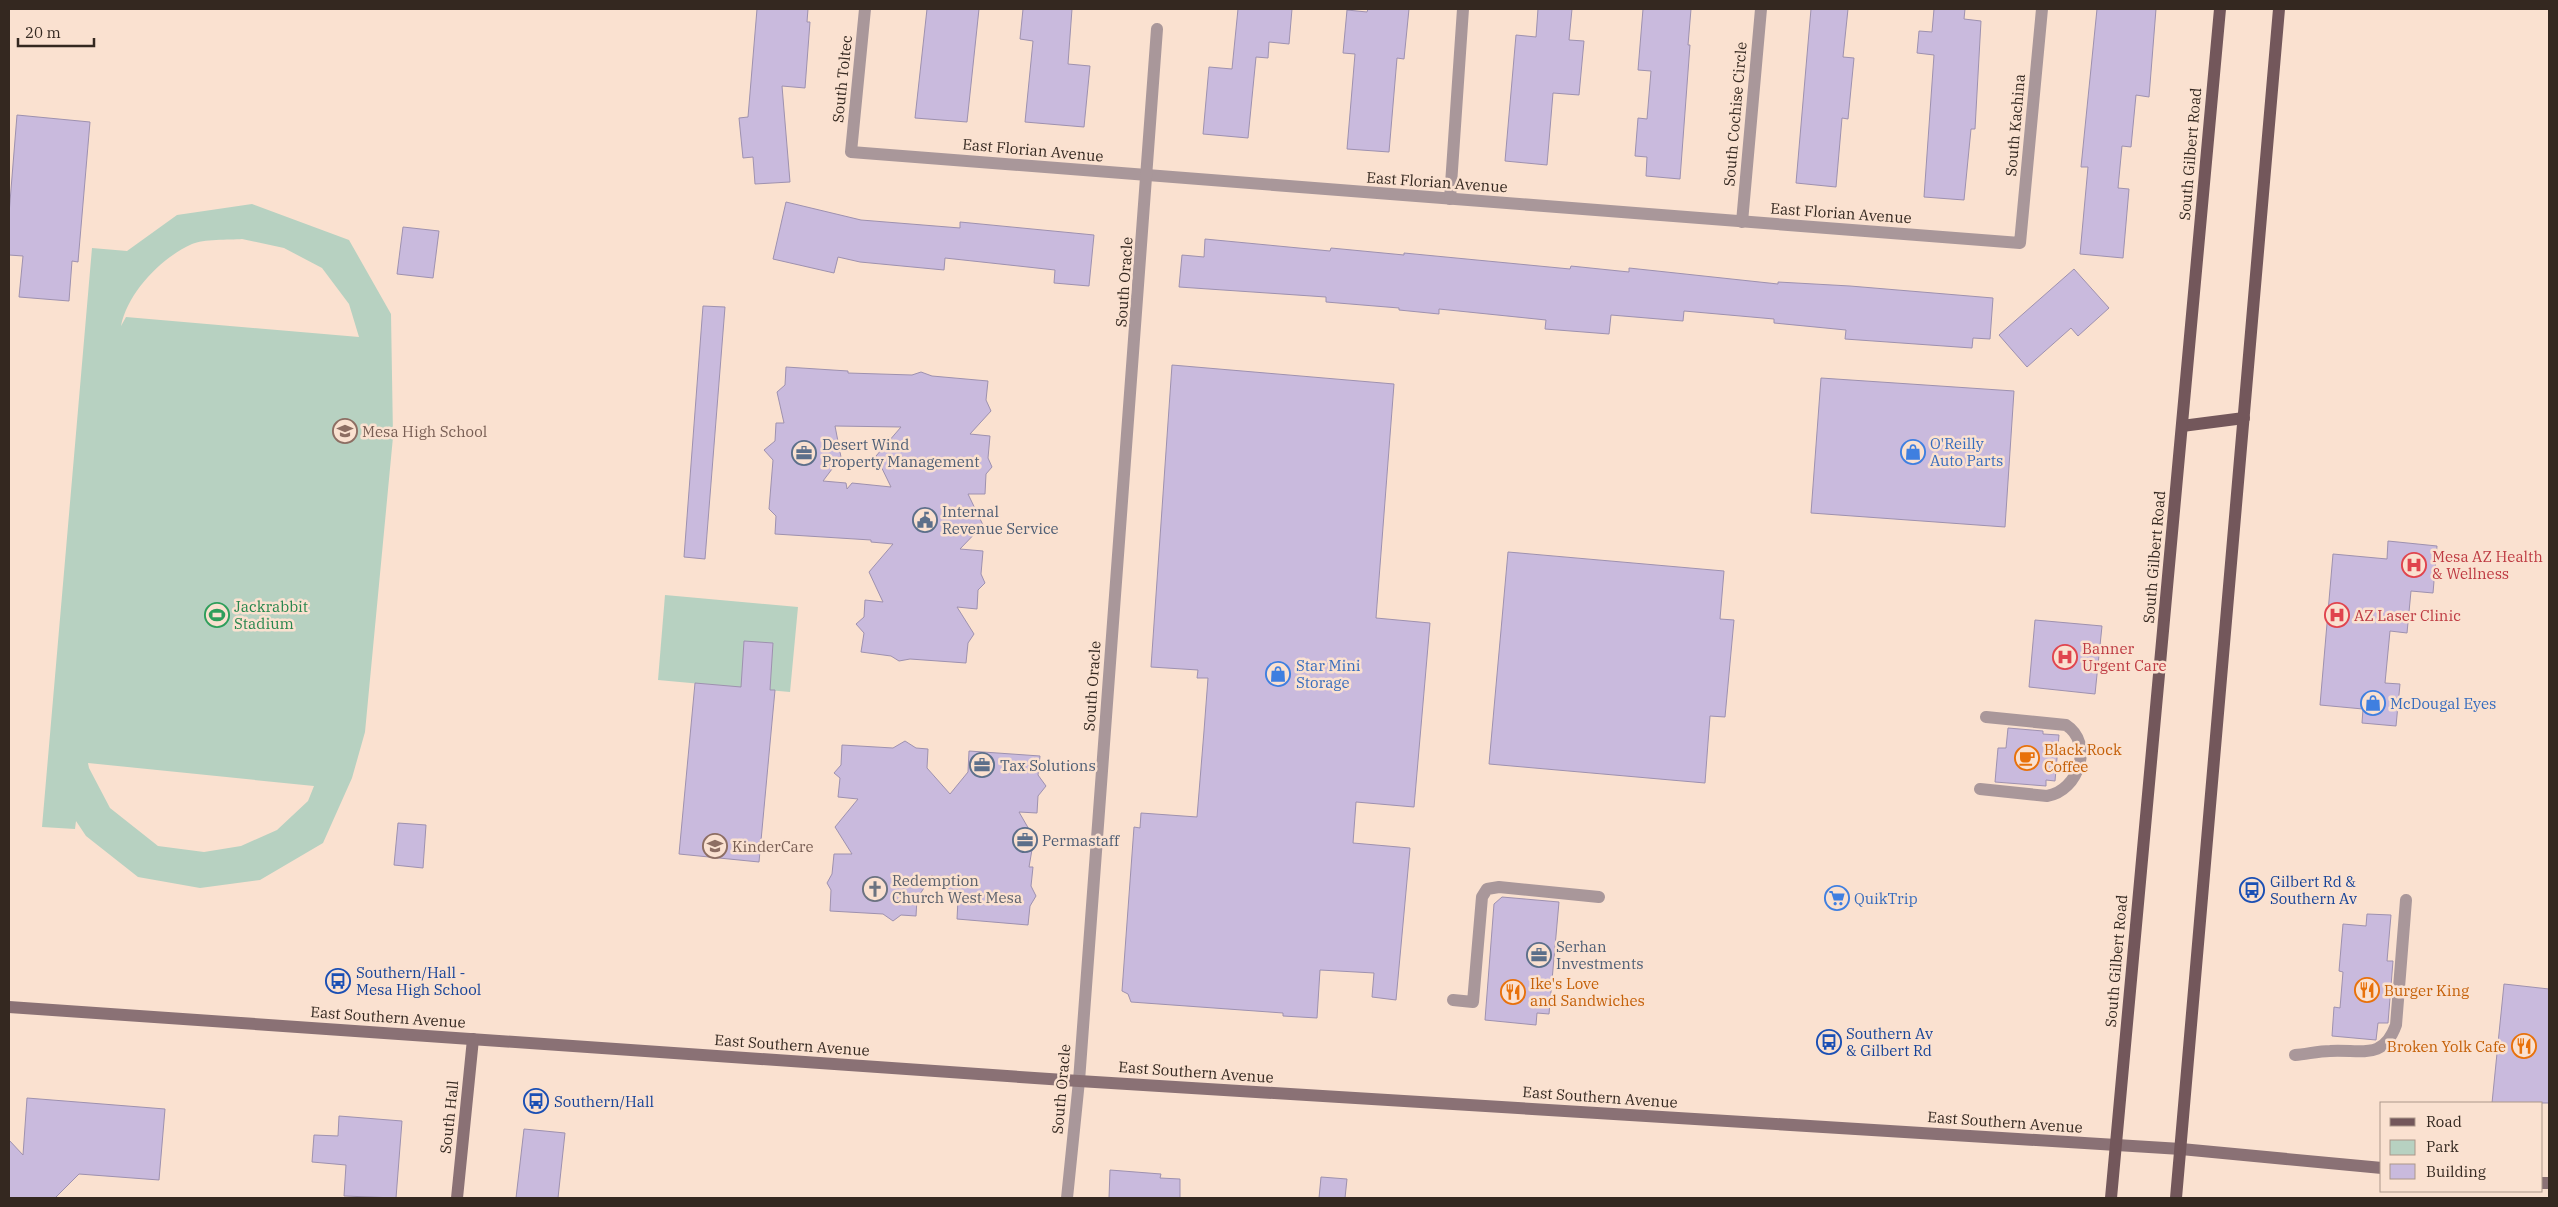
<svg xmlns="http://www.w3.org/2000/svg" width="2558" height="1207" viewBox="0 0 2558 1207" font-family="'IBM Plex Serif',serif">
	<style>
		.green { fill: #b7d1c1; fill-rule: evenodd }
		.building { fill: #c9badd; stroke: #9e91af; fill-rule: evenodd }
		.lines { fill: none; stroke-linecap: round; stroke-linejoin: round }
		.lane { stroke: #a9979a; stroke-width: 12 }
		.street { stroke: #a9979a; stroke-width: 12 }
		.secondary { stroke: #8a7175; stroke-width: 12 }
		.primary { stroke: #73575b; stroke-width: 12 }
		.labels { text-anchor: middle; dominant-baseline: central; stroke-width: 5; stroke-linejoin: round; paint-order: stroke }
		.street-label { font-size: 15px; fill: #342820; stroke: #fae1d0 }
		.education-label { font-size: 15px; fill: #785e54; stroke: #fae1d0; text-anchor: start }
		.shop-label { font-size: 15px; fill: #366cbe; stroke: #fae1d0; text-anchor: start }
		.service-label { font-size: 15px; fill: #4e5e75; stroke: #fae1d0; text-anchor: start }
		.health-label { font-size: 15px; fill: #be3a42; stroke: #fae1d0; text-anchor: start }
		.leisure-label { font-size: 15px; fill: #27864d; stroke: #fae1d0; text-anchor: start }
		.food-label { font-size: 15px; fill: #c56008; stroke: #fae1d0; text-anchor: start }
		.worship-label { font-size: 15px; fill: #5b616d; stroke: #fae1d0; text-anchor: start }
		.transit-label { font-size: 15px; fill: #164399; stroke: #fae1d0; text-anchor: start }
	</style>
	<rect width="100%" height="100%" fill="#fae1d0"/>
	<g class="green">
		<path d="M 252,204 L 349,240 L 391,314 L 393,437 L 365,732 L 352,778 L 323,843 L 260,880 L 200,888 L 138,877 L 86,836 L 76,821 L 75,829 L 42,827 L 92,248 L 127,251 L 177,215 ZM 242,239 L 284,248 L 322,268 L 349,304 L 359,337 L 126,317 L 121,326 C 128,292 161,258 192,244 C 203,239 229,240 242,239 ZM 88,763 L 314,786 L 308,801 L 277,830 L 241,846 L 204,852 L 158,846 L 110,808 L 89,768 Z"/>
		<path d="M 665,595 L 798,607 L 790,692 L 658,680 Z"/>
	</g>
	<g class="building">
		<path d="M 757,9 L 808,9 L 807,22 L 810,22 L 805,88 L 782,86 L 790,182 L 755,184 L 753,157 L 743,158 L 739,118 L 748,117 Z"/>
		<path d="M 927,9 L 979,9 L 967,122 L 915,118 Z"/>
		<path d="M 1023,9 L 1072,9 L 1068,64 L 1090,66 L 1084,127 L 1025,122 L 1033,41 L 1020,39 Z"/>
		<path d="M 1238,9 L 1292,9 L 1289,44 L 1269,42 L 1268,58 L 1256,57 L 1248,138 L 1203,134 L 1209,67 L 1232,69 Z"/>
		<path d="M 1368,9 L 1409,9 L 1404,59 L 1397,58 L 1389,152 L 1347,149 L 1355,54 L 1343,53 L 1347,10 L 1367,12 Z"/>
		<path d="M 1538,9 L 1572,9 L 1569,40 L 1584,41 L 1579,95 L 1553,93 L 1547,165 L 1505,161 L 1516,35 L 1536,37 Z"/>
		<path d="M 1643,9 L 1691,9 L 1688,45 L 1690,45 L 1680,179 L 1646,176 L 1647,157 L 1635,156 L 1638,118 L 1647,119 L 1651,71 L 1638,70 Z"/>
		<path d="M 1811,9 L 1848,9 L 1843,57 L 1854,58 L 1848,119 L 1842,118 L 1836,187 L 1796,183 Z"/>
		<path d="M 1934,9 L 1965,9 L 1964,19 L 1981,21 L 1975,129 L 1971,129 L 1964,200 L 1924,197 L 1934,55 L 1917,53 L 1919,31 L 1932,32 Z"/>
		<path d="M 2097,9 L 2156,9 L 2149,97 L 2136,95 L 2131,147 L 2122,146 L 2118,188 L 2129,189 L 2123,258 L 2080,254 L 2088,167 L 2081,167 Z"/>
		<path d="M 17,115 L 90,122 L 78,262 L 72,261 L 69,301 L 19,297 L 23,256 L 9,255 L 9,214 Z"/>
		<path d="M 786,202 L 861,220 L 960,228 L 960,222 L 1094,235 L 1089,286 L 1054,283 L 1055,270 L 945,258 L 944,270 L 860,262 L 838,257 L 834,273 L 773,259 Z"/>
		<path d="M 403,227 L 439,231 L 433,278 L 397,274 Z"/>
		<path d="M 1205,239 L 1330,251 L 1331,248 L 1404,255 L 1404,253 L 1570,269 L 1571,266 L 1629,272 L 1629,268 L 1778,284 L 1778,282 L 1850,286 L 1993,298 L 1990,339 L 1973,338 L 1972,348 L 1845,339 L 1846,330 L 1774,323 L 1774,319 L 1684,311 L 1683,321 L 1611,315 L 1609,334 L 1545,329 L 1546,320 L 1439,309 L 1439,314 L 1399,310 L 1399,308 L 1326,302 L 1326,297 L 1179,287 L 1182,255 L 1204,257 Z"/>
		<path d="M 2074,269 L 2109,308 L 2078,336 L 2071,328 L 2027,367 L 1999,335 Z"/>
		<path d="M 703,306 L 725,307 L 705,559 L 684,557 Z"/>
		<path d="M 1172,365 L 1394,384 L 1376,618 L 1430,623 L 1414,807 L 1356,802 L 1353,843 L 1410,848 L 1396,1000 L 1372,997 L 1374,973 L 1320,970 L 1317,1018 L 1283,1016 L 1283,1013 L 1131,1002 L 1128,994 L 1122,991 L 1134,827 L 1140,828 L 1141,813 L 1197,817 L 1204,731 L 1208,678 L 1197,678 L 1198,670 L 1151,667 Z"/>
		<path d="M 786,367 L 848,371 L 848,373 L 912,375 L 921,372 L 932,376 L 988,381 L 986,400 L 991,411 L 970,434 L 990,436 L 988,458 L 992,467 L 986,474 L 985,494 L 968,494 L 983,525 L 960,549 L 983,551 L 981,574 L 985,583 L 978,590 L 977,609 L 957,607 L 974,634 L 968,643 L 966,663 L 910,659 L 899,661 L 891,656 L 861,652 L 864,633 L 856,624 L 864,617 L 865,600 L 883,602 L 869,572 L 893,544 L 871,542 L 871,540 L 775,534 L 776,516 L 769,509 L 773,460 L 764,450 L 775,441 L 776,423 L 784,423 L 777,392 L 785,385 ZM 835,426 L 901,427 L 876,456 L 891,487 L 852,483 L 847,489 L 846,483 L 823,481 L 841,457 Z"/>
		<path d="M 1821,378 L 2014,391 L 2005,527 L 1811,513 Z"/>
		<path d="M 2388,541 L 2437,546 L 2433,593 L 2411,591 L 2407,633 L 2390,631 L 2385,683 L 2400,684 L 2396,726 L 2362,723 L 2363,709 L 2320,705 L 2333,554 L 2387,559 Z"/>
		<path d="M 1508,552 L 1724,571 L 1720,619 L 1734,620 L 1725,717 L 1710,716 L 1705,783 L 1489,764 Z"/>
		<path d="M 2035,620 L 2102,626 L 2095,694 L 2029,687 Z"/>
		<path d="M 744,641 L 773,643 L 770,690 L 775,690 L 759,862 L 679,854 L 695,683 L 741,687 Z"/>
		<path d="M 2008,728 L 2043,731 L 2043,734 L 2059,735 L 2055,781 L 2046,780 L 2046,786 L 1995,782 L 1998,748 L 2006,748 Z"/>
		<path d="M 905,741 L 916,748 L 928,749 L 927,768 L 950,794 L 968,772 L 969,751 L 1040,756 L 1038,775 L 1046,786 L 1038,796 L 1037,813 L 1019,812 L 1034,838 L 1029,867 L 1033,867 L 1031,886 L 1036,896 L 1030,906 L 1028,925 L 957,919 L 958,900 L 932,875 L 917,899 L 916,916 L 901,915 L 893,921 L 883,914 L 830,911 L 831,890 L 827,883 L 832,874 L 834,854 L 852,854 L 835,827 L 858,799 L 838,797 L 840,778 L 834,773 L 841,765 L 842,745 L 893,748 Z"/>
		<path d="M 398,823 L 426,825 L 423,868 L 394,865 Z"/>
		<path d="M 1502,897 L 1559,902 L 1549,1014 L 1537,1013 L 1536,1025 L 1485,1020 L 1494,904 Z"/>
		<path d="M 2367,914 L 2391,915 L 2387,961 L 2393,961 L 2388,1023 L 2378,1023 L 2376,1040 L 2332,1036 L 2334,1007 L 2340,1008 L 2343,972 L 2339,971 L 2343,924 L 2366,926 Z"/>
		<path d="M 2504,984 L 2549,989 L 2549,1103 L 2492,1103 Z"/>
		<path d="M 27,1098 L 165,1109 L 159,1180 L 79,1174 L 55,1198 L 9,1198 L 9,1140 L 23,1155 Z"/>
		<path d="M 339,1116 L 402,1121 L 396,1198 L 344,1196 L 346,1165 L 312,1162 L 314,1135 L 338,1136 Z"/>
		<path d="M 524,1129 L 565,1133 L 558,1198 L 516,1198 Z"/>
		<path d="M 1110,1170 L 1161,1174 L 1160,1178 L 1180,1179 L 1180,1198 L 1109,1198 Z"/>
		<path d="M 1321,1177 L 1347,1179 L 1345,1198 L 1319,1198 Z"/>
	</g>
	<g class="lines">
		<g class="lane">
			<path d="M 1980,789 L 2047,796 C 2079,791 2094,743 2066,725 L 1986,717"/>
			<path d="M 1453,1000 L 1473,1002 L 1482,897 L 1487,889 L 1499,887 L 1599,897"/>
			<path d="M 2295,1055 C 2307,1054 2319,1051 2330,1051 C 2361,1049 2383,1061 2396,1025 L 2406,900"/>
		</g>
		<g class="street">
			<path d="M 865,9 L 851,152 L 2020,243 L 2042,9"/>
			<path d="M 1450,199 L 1463,9"/>
			<path d="M 1742,222 L 1761,9"/>
			<path d="M 1067,1198 L 1079,1081 L 1157,29"/>
		</g>
		<g class="secondary">
			<path d="M 9,1007 L 1079,1081 L 2181,1149 L 2382,1168"/>
			<path d="M 2542,1183 L 2549,1183"/>
			<path d="M 457,1198 L 473,1039"/>
		</g>
		<g class="primary">
			<path d="M 2182,426 L 2244,418"/>
			<path d="M 2111,1198 L 2220,9"/>
			<path d="M 2176,1198 L 2279,9"/>
		</g>
	</g>
	<defs>
		<symbol id="school-ring" viewBox="-11 -11 22 22"><circle r="9.5" fill="#fae1d0" stroke="#8d6e63" stroke-width="1.5"/><path d="M0-5L7-2L0 1L-7-2ZM-4 1L0 2.5L4 1V4Q0 6-4 4Z" fill="#8d6e63"/></symbol>
		<symbol id="shop-ring" viewBox="-11 -11 22 22"><circle r="9.5" fill="#fae1d0" stroke="#3f7fe0" stroke-width="1.5"/><path d="M-5-2.5h2.3a2.7 3.5 0 0 1 5.4 0H5L5.5 6h-11ZM-1.5-2.5h3a1.5 2.3 0 0 0-3 0Z" fill="#3f7fe0"/></symbol>
		<symbol id="office-ring" viewBox="-11 -11 22 22"><circle r="9.5" fill="#fae1d0" stroke="#5c6f8a" stroke-width="1.5"/><path d="M-6-3h4V-5.5h4V-3h4V5H-6ZM-1-4.5V-3h2v-1.5ZM-6 0V1H6V0Z" fill="#5c6f8a"/></symbol>
		<symbol id="civic-ring" viewBox="-11 -11 22 22"><circle r="9.5" fill="#fae1d0" stroke="#5c6f8a" stroke-width="1.5"/><path d="M-.6-6.5H3V-4.5H.6V-3L4-1V1h2V6H-6V1h2V-1L-.6-3ZM-1.2 2.5V6h2.4V2.5Z" fill="#5c6f8a"/></symbol>
		<symbol id="hospital-ring" viewBox="-11 -11 22 22"><circle r="9.5" fill="#fae1d0" stroke="#e0444e" stroke-width="1.5"/><path d="M-5-5h3v3.5h4V-5h3V5h-3V1.5h-4V5h-3Z" fill="#e0444e"/></symbol>
		<symbol id="stadium-ring" viewBox="-11 -11 22 22"><circle r="9.5" fill="#fae1d0" stroke="#2e9e5b" stroke-width="1.5"/><path d="M0-5a6.5 5 0 1 0 0 10a6.5 5 0 1 0 0-10ZM-3.5-1.8h7v3.6h-7Z" fill="#2e9e5b"/></symbol>
		<symbol id="cafe-ring" viewBox="-11 -11 22 22"><circle r="9.5" fill="#fae1d0" stroke="#e8710a" stroke-width="1.5"/><path d="M-5.5-4.5H6V0H3Q3 3.5 0 3.5H-2.5Q-5.5 3.5-5.5 0ZM3-3.2v2h1.7v-2ZM-6 4.5H4V6H-6Z" fill="#e8710a"/></symbol>
		<symbol id="church-ring" viewBox="-11 -11 22 22"><circle r="9.5" fill="#fae1d0" stroke="#6b7280" stroke-width="1.5"/><path d="M-1.2-6h2.4v3.5h3.3v2.4h-3.3V6h-2.4V-.1h-3.3v-2.4h3.3Z" fill="#6b7280"/></symbol>
		<symbol id="bus-ring" viewBox="-11 -11 22 22"><circle r="9.5" fill="#fae1d0" stroke="#1a4fb4" stroke-width="1.5"/><path d="M-5-6H5V4H4V6H2V4H-2V6H-4V4H-5ZM-3.5-4V0h7V-4ZM-3.5 1.2v1.5H-2V1.2ZM2 1.2v1.5H3.5V1.2Z" fill="#1a4fb4"/></symbol>
		<symbol id="supermarket-ring" viewBox="-11 -11 22 22"><circle r="9.5" fill="#fae1d0" stroke="#3f7fe0" stroke-width="1.5"/><path d="M-6-5.5h2.5l.6 2H6L4.5 2H-2.5L-4.4-4H-6ZM-1.5 3.2a1.3 1.3 0 1 0 .1 0ZM3 3.2a1.3 1.3 0 1 0 .1 0Z" fill="#3f7fe0"/></symbol>
		<symbol id="restaurant-ring" viewBox="-11 -11 22 22"><circle r="9.5" fill="#fae1d0" stroke="#e8710a" stroke-width="1.5"/><path d="M-5-6h1v4h1v-4h1v4h1v-4h1v5L-1.5 .5V6h-2V.5L-5-1ZM5-6V6H3V1.5H1.5Q1.5-4 5-6Z" fill="#e8710a"/></symbol>
	</defs>
	<g fill-rule="evenodd">
		<use href="#school-ring" x="331" y="417" width="28" height="28"/>
		<use href="#shop-ring" x="1899" y="438" width="28" height="28"/>
		<use href="#office-ring" x="790" y="439" width="28" height="28"/>
		<use href="#civic-ring" x="911" y="506" width="28" height="28"/>
		<use href="#hospital-ring" x="2400" y="551" width="28" height="28"/>
		<use href="#stadium-ring" x="203" y="601" width="28" height="28"/>
		<use href="#hospital-ring" x="2323" y="601" width="28" height="28"/>
		<use href="#hospital-ring" x="2051" y="643" width="28" height="28"/>
		<use href="#shop-ring" x="1264" y="660" width="28" height="28"/>
		<use href="#shop-ring" x="2359" y="689" width="28" height="28"/>
		<use href="#cafe-ring" x="2013" y="744" width="28" height="28"/>
		<use href="#office-ring" x="968" y="751" width="28" height="28"/>
		<use href="#office-ring" x="1011" y="826" width="28" height="28"/>
		<use href="#school-ring" x="701" y="832" width="28" height="28"/>
		<use href="#church-ring" x="861" y="875" width="28" height="28"/>
		<use href="#bus-ring" x="2238" y="876" width="28" height="28"/>
		<use href="#supermarket-ring" x="1823" y="884" width="28" height="28"/>
		<use href="#office-ring" x="1525" y="941" width="28" height="28"/>
		<use href="#bus-ring" x="324" y="967" width="28" height="28"/>
		<use href="#restaurant-ring" x="2353" y="976" width="28" height="28"/>
		<use href="#restaurant-ring" x="1499" y="978" width="28" height="28"/>
		<use href="#bus-ring" x="1815" y="1028" width="28" height="28"/>
		<use href="#restaurant-ring" x="2510" y="1032" width="28" height="28"/>
		<use href="#bus-ring" x="522" y="1087" width="28" height="28"/>
	</g>
	<g class="labels">
		<g class="street-label">
			<text transform="translate(842 79) rotate(-84)">South Toltec</text>
			<text transform="translate(1735 114) rotate(-85)">South Cochise Circle</text>
			<text transform="translate(2015 125) rotate(-85)">South Kachina</text>
			<text transform="translate(1033 150) rotate(5)">East Florian Avenue</text>
			<text transform="translate(2190 154) rotate(-85)">South Gilbert Road</text>
			<text transform="translate(1437 182) rotate(4)">East Florian Avenue</text>
			<text transform="translate(1841 213) rotate(4)">East Florian Avenue</text>
			<text transform="translate(1124 282) rotate(-86)">South Oracle</text>
			<text transform="translate(2154 557) rotate(-85)">South Gilbert Road</text>
			<text transform="translate(1092 686) rotate(-86)">South Oracle</text>
			<text transform="translate(2116 961) rotate(-85)">South Gilbert Road</text>
			<text transform="translate(388 1017) rotate(4)">East Southern Avenue</text>
			<text transform="translate(792 1045) rotate(4)">East Southern Avenue</text>
			<text transform="translate(1196 1072) rotate(4)">East Southern Avenue</text>
			<text transform="translate(1061 1089) rotate(-85)">South Oracle</text>
			<text transform="translate(1600 1097) rotate(4)">East Southern Avenue</text>
			<text transform="translate(449 1117) rotate(-84)">South Hall</text>
			<text transform="translate(2005 1122) rotate(4)">East Southern Avenue</text>
		</g>
		<g class="education-label">
			<text x="362" y="431">Mesa High School</text>
			<text x="732" y="846">KinderCare</text>
		</g>
		<g class="shop-label">
			<text x="1930" y="443">O'Reilly<tspan x="1930" dy="17">Auto Parts</tspan></text>
			<text x="1296" y="665">Star Mini<tspan x="1296" dy="17">Storage</tspan></text>
			<text x="2390" y="703">McDougal Eyes</text>
			<text x="1854" y="898">QuikTrip</text>
		</g>
		<g class="service-label">
			<text x="822" y="444">Desert Wind<tspan x="822" dy="17">Property Management</tspan></text>
			<text x="942" y="511">Internal<tspan x="942" dy="17">Revenue Service</tspan></text>
			<text x="1000" y="765">Tax Solutions</text>
			<text x="1042" y="840">Permastaff</text>
			<text x="1556" y="946">Serhan<tspan x="1556" dy="17">Investments</tspan></text>
		</g>
		<g class="health-label">
			<text x="2432" y="556">Mesa AZ Health<tspan x="2432" dy="17">&amp; Wellness</tspan></text>
			<text x="2354" y="615">AZ Laser Clinic</text>
			<text x="2082" y="648">Banner<tspan x="2082" dy="17">Urgent Care</tspan></text>
		</g>
		<g class="leisure-label">
			<text x="234" y="606">Jackrabbit<tspan x="234" dy="17">Stadium</tspan></text>
		</g>
		<g class="food-label">
			<text x="2044" y="749">Black Rock<tspan x="2044" dy="17">Coffee</tspan></text>
			<text x="1530" y="983">Ike's Love<tspan x="1530" dy="17">and Sandwiches</tspan></text>
			<text x="2384" y="990">Burger King</text>
			<text x="2506" y="1046" text-anchor="end">Broken Yolk Cafe</text>
		</g>
		<g class="worship-label">
			<text x="892" y="880">Redemption<tspan x="892" dy="17">Church West Mesa</tspan></text>
		</g>
		<g class="transit-label">
			<text x="2270" y="881">Gilbert Rd &amp;<tspan x="2270" dy="17">Southern Av</tspan></text>
			<text x="356" y="972">Southern/Hall -<tspan x="356" dy="17">Mesa High School</tspan></text>
			<text x="1846" y="1033">Southern Av<tspan x="1846" dy="17">&amp; Gilbert Rd</tspan></text>
			<text x="554" y="1101">Southern/Hall</text>
		</g>
	</g>
	<rect width="2558" height="1207" fill="none" stroke="#342820" stroke-width="20"/>
	<rect x="2380" y="1102" width="162" height="90" fill="#fae1d0" stroke="#ab978a"/>
	<rect x="2390" y="1118" width="25" height="8" fill="#73575b" stroke="#ab978a"/>
	<text x="2426" y="1127" font-size="15" fill="#342820">Road</text>
	<rect x="2390" y="1140" width="25" height="15" fill="#b7d1c1" stroke="#ab978a"/>
	<text x="2426" y="1152" font-size="15" fill="#342820">Park</text>
	<rect x="2390" y="1164" width="25" height="15" fill="#c9badd" stroke="#ab978a"/>
	<text x="2426" y="1177" font-size="15" fill="#342820">Building</text>
	<path d="M18 38v8h76v-8" fill="none" stroke="#342820" stroke-width="2.5"/>
	<text x="25" y="38" font-size="15" fill="#342820" stroke="#fae1d0" stroke-width="4" paint-order="stroke">20 m</text>
</svg>
